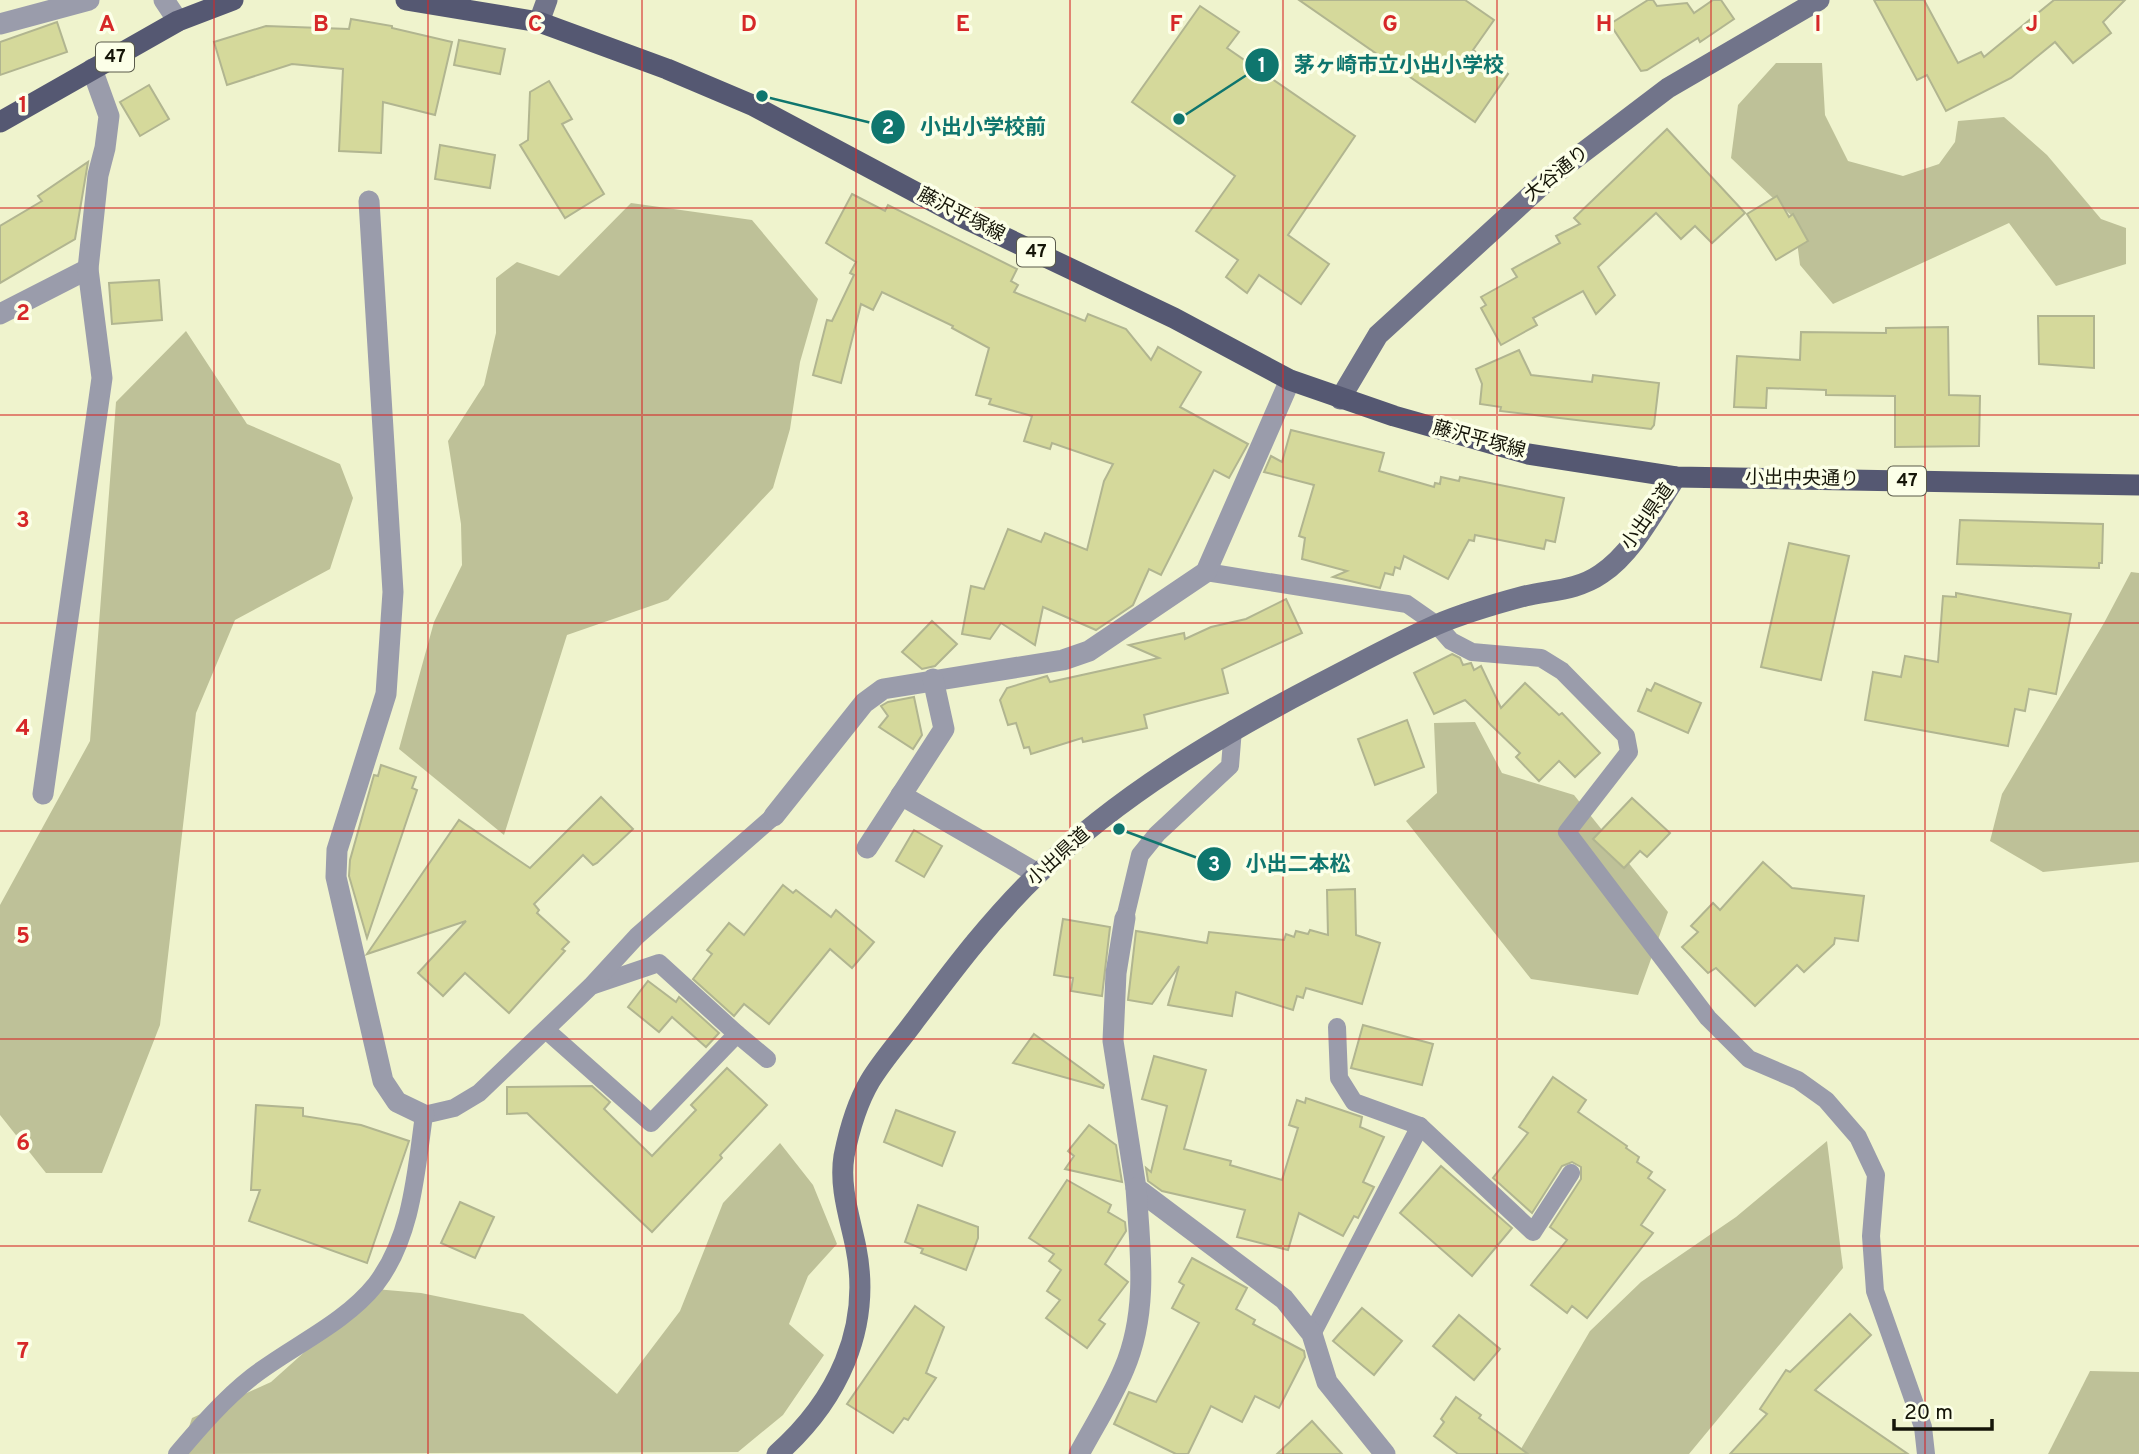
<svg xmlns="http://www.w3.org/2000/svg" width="2139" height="1454" viewBox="0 0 2139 1454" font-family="Overpass,'Noto Sans JP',sans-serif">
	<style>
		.green { fill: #bec198 }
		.building { fill: #d5d99b; stroke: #b1b590; stroke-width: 2 }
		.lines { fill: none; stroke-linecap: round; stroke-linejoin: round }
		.lane { stroke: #9a9cab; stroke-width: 18 }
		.street { stroke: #9a9cab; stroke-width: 21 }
		.secondary { stroke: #71748a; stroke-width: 21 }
		.primary { stroke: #555872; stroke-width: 21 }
		.grid { fill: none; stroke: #d62828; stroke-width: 2; stroke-opacity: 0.55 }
		.labels { text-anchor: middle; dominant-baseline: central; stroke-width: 7; stroke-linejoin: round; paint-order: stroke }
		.shield { fill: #fcffe8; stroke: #5a5b4b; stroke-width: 2 }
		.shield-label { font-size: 18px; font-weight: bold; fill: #151508 }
		.street-label { font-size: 19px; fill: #151508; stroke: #fcffe8 }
		.grid-label { font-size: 23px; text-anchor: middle; font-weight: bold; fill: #d62828; stroke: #fcffe8; stroke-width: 7; stroke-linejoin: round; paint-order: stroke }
		.leader { fill: none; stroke: #0f766e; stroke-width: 2.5 }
		.callout-dot { fill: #0f766e; stroke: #fcffe8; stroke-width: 2.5 }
		.mark-label { font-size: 21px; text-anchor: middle; font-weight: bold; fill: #fff }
		.callout-label { font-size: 21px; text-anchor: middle; font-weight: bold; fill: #0f766e; stroke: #fcffe8; stroke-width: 7; stroke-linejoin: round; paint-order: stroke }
	</style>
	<rect width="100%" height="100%" fill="#eff3cd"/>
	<g class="green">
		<path d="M 1776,63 L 1822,63 L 1825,115 L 1848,161 L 1903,176 L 1939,164 L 1955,142 L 1958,121 L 2004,117 L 2047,155 L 2101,219 L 2126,228 L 2126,264 L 2056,286 L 2009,223 L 1833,304 L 1800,265 L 1794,218 L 1731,158 L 1738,105 Z"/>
		<path d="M 631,203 L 752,220 L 818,299 L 800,362 L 790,429 L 773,488 L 668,600 L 567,635 L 504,835 L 399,749 L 434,622 L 462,565 L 461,524 L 448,441 L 484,385 L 496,333 L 496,278 L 517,262 L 559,276 Z"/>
		<path d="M 186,331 L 247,424 L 340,464 L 353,498 L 330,569 L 235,620 L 196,713 L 160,1025 L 102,1173 L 46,1173 L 0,1115 L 0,905 L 90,741 L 116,402 Z"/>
		<path d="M 2131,572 L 2139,573 L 2139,862 L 2043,872 L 1990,841 L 2002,794 L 2104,623 Z"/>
		<path d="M 1475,722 L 1502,773 L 1574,795 L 1668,912 L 1638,995 L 1531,979 L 1406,821 L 1437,793 L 1434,723 Z"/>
		<path d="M 1827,1141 L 1843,1268 L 1689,1454 L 1518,1454 L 1590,1331 L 1641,1282 L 1736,1217 Z"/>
		<path d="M 780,1143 L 813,1185 L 837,1244 L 808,1276 L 789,1324 L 824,1355 L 783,1415 L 738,1452 L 180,1454 L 192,1418 L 271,1382 L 375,1289 L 421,1293 L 523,1314 L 617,1394 L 680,1311 L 723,1203 Z"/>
		<path d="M 2090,1371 L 2139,1372 L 2139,1454 L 2048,1454 Z"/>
	</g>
	<g class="building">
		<path d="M 1299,0 L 1465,0 L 1494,20 L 1473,50 L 1508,74 L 1475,122 Z"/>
		<path d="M 1648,0 L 1653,0 L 1657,6 L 1687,3 L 1694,13 L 1713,0 L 1721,0 L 1734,19 L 1700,42 L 1698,38 L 1647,70 L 1641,71 L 1610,24 Z"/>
		<path d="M 1874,0 L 1924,0 L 1958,63 L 1981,52 L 1984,57 L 2054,0 L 2125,0 L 2103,22 L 2111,33 L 2073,63 L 2055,42 L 2011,78 L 1946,111 L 1927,75 L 1917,80 Z"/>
		<path d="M 1200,6 L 1239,32 L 1227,48 L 1355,136 L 1288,235 L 1329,264 L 1301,304 L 1259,275 L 1247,293 L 1226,277 L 1238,260 L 1196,231 L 1235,176 L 1132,102 Z"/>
		<path d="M 351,19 L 392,26 L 392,28 L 452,42 L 435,115 L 383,102 L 381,153 L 339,151 L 343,69 L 292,64 L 227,85 L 214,42 L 266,26 L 349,29 Z"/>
		<path d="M 57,22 L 67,52 L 0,75 L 0,42 Z"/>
		<path d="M 459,40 L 505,49 L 500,74 L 454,65 Z"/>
		<path d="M 549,81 L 572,119 L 562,124 L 604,194 L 565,218 L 520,145 L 528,140 L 530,92 Z"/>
		<path d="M 149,85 L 169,119 L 140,136 L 120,102 Z"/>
		<path d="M 1667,129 L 1745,213 L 1712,243 L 1695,226 L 1681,239 L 1656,213 L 1598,267 L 1615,295 L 1596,314 L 1583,291 L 1533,318 L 1537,325 L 1501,345 L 1481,308 L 1486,305 L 1481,297 L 1517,277 L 1512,269 L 1560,243 L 1556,236 L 1580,224 L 1574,218 Z"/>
		<path d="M 440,145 L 495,155 L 490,188 L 435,179 Z"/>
		<path d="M 88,162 L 75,239 L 0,283 L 0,226 L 42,201 L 38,196 Z"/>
		<path d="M 852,194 L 885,211 L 888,205 L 1017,269 L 1011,281 L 1018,285 L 1014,292 L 1085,321 L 1088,314 L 1126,329 L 1151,360 L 1158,347 L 1201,372 L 1180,407 L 1248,444 L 1229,478 L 1214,470 L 1161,575 L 1149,569 L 1133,605 L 1096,630 L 1043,607 L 1035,645 L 1001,623 L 990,639 L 962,634 L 971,586 L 984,589 L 1008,529 L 1041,542 L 1045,533 L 1087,550 L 1104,481 L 1113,464 L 1052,443 L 1050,449 L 1024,441 L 1032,416 L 989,404 L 991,399 L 976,395 L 989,348 L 952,328 L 953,326 L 882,292 L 873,310 L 861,304 L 841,383 L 813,375 L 827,320 L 832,321 L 854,275 L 850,273 L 856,262 L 826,243 Z"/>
		<path d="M 1777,196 L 1789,217 L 1793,214 L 1808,241 L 1776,260 L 1747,214 Z"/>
		<path d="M 159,280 L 162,320 L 112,324 L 109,283 Z"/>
		<path d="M 2038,316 L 2094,316 L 2094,368 L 2039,364 Z"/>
		<path d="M 1948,327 L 1949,395 L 1980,396 L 1979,446 L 1895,447 L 1895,396 L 1826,395 L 1826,390 L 1767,388 L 1766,408 L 1734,407 L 1737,356 L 1800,360 L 1801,332 L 1886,333 L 1886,328 Z"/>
		<path d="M 1519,350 L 1531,375 L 1592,382 L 1593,375 L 1659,383 L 1654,425 L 1651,429 L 1500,411 L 1501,407 L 1480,404 L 1482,384 L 1476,369 Z"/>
		<path d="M 1291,430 L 1384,453 L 1379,471 L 1434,487 L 1435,483 L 1440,484 L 1441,477 L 1459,481 L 1460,477 L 1564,498 L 1555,542 L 1546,540 L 1544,549 L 1475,535 L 1474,541 L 1469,540 L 1448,579 L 1404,556 L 1400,569 L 1395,567 L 1393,575 L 1385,573 L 1380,588 L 1333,577 L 1347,571 L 1302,559 L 1305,538 L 1299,536 L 1314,485 L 1264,472 L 1271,456 L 1282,462 Z"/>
		<path d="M 1960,520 L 2103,524 L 2102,563 L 2099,563 L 2099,568 L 1957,564 Z"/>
		<path d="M 1789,543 L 1849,556 L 1821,680 L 1761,667 Z"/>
		<path d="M 1956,593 L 2071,614 L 2056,694 L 2029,689 L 2025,711 L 2015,709 L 2008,746 L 1865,720 L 1873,672 L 1901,677 L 1905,656 L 1938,662 L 1943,596 L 1956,597 Z"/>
		<path d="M 1286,599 L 1302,633 L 1222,669 L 1228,693 L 1144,715 L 1147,728 L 1083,742 L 1082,738 L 1031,754 L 1029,747 L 1024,748 L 1016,723 L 1008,725 L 1000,700 L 1007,688 L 1047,676 L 1050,682 L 1159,658 L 1129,645 L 1184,633 L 1185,639 L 1211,627 L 1246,619 Z"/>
		<path d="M 932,621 L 957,644 L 935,666 L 922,669 L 902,652 Z"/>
		<path d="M 1452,654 L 1460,658 L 1463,665 L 1471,663 L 1474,670 L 1481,666 L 1501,708 L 1525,683 L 1559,715 L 1562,713 L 1600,753 L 1575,777 L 1559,761 L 1539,781 L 1516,757 L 1520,753 L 1465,700 L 1434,714 L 1414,673 Z"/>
		<path d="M 1655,683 L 1701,703 L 1688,733 L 1638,711 L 1647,689 L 1651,691 Z"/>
		<path d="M 914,697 L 922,735 L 913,749 L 879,727 L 888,716 L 881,706 L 888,702 Z"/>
		<path d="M 1407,720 L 1424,767 L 1375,785 L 1358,739 Z"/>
		<path d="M 381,765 L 416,777 L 412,788 L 417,790 L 367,938 L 349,876 L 350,860 L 374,775 L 378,776 Z"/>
		<path d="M 601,797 L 633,829 L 597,863 L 593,865 L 583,855 L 534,904 L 539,910 L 537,913 L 569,942 L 562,949 L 565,951 L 509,1013 L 465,973 L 443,996 L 418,973 L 466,921 L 367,954 L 459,820 L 530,868 Z"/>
		<path d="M 1632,798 L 1670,833 L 1647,857 L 1640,851 L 1624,868 L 1593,839 Z"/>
		<path d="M 914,830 L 942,846 L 924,877 L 896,861 Z"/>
		<path d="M 1763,862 L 1792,888 L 1864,896 L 1858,941 L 1835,938 L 1834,944 L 1804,972 L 1797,965 L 1755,1006 L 1716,968 L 1708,973 L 1682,947 L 1698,932 L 1691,926 L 1713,903 L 1720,910 Z"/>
		<path d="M 783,885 L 793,893 L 796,890 L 831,917 L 836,910 L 874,942 L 852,968 L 830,949 L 769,1024 L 744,1004 L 734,1016 L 693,979 L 712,954 L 707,950 L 729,923 L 744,935 Z"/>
		<path d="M 1355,889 L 1356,935 L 1380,943 L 1362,1004 L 1306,988 L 1303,998 L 1297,996 L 1293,1010 L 1236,992 L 1232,1016 L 1168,1005 L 1179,966 L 1152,1004 L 1128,1000 L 1136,931 L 1207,943 L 1209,932 L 1284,940 L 1286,934 L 1294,937 L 1296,931 L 1308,934 L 1310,930 L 1328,935 L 1327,890 Z"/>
		<path d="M 1063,919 L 1110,927 L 1102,996 L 1071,991 L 1073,978 L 1054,975 Z"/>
		<path d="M 648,981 L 676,1002 L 679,997 L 719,1033 L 706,1047 L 672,1017 L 659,1032 L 628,1007 Z"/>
		<path d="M 1363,1025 L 1433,1044 L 1422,1085 L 1351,1068 Z"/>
		<path d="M 1034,1034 L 1104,1085 L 1103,1088 L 1013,1063 Z"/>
		<path d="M 1154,1056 L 1206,1070 L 1184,1149 L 1231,1161 L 1230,1165 L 1282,1180 L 1298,1128 L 1289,1125 L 1297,1100 L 1305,1103 L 1306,1098 L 1362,1117 L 1360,1127 L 1384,1137 L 1363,1182 L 1374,1187 L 1358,1218 L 1354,1216 L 1343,1236 L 1299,1213 L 1288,1250 L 1237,1237 L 1245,1210 L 1162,1191 L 1148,1181 L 1146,1168 L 1151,1172 L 1167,1106 L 1142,1099 Z"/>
		<path d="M 727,1068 L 767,1105 L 720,1155 L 722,1158 L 652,1232 L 527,1113 L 507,1114 L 507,1087 L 592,1086 L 610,1102 L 604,1109 L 652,1156 L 696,1110 L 691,1105 Z"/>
		<path d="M 1553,1077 L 1586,1100 L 1578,1112 L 1627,1146 L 1626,1148 L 1639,1157 L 1637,1162 L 1652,1172 L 1648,1178 L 1665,1190 L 1641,1225 L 1653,1233 L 1587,1318 L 1572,1306 L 1567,1313 L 1531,1285 L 1567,1240 L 1550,1227 L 1581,1179 L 1581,1167 L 1572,1162 L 1562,1166 L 1532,1213 L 1493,1178 L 1528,1133 L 1519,1127 Z"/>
		<path d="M 256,1105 L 303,1108 L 303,1116 L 361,1125 L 409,1141 L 367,1263 L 249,1221 L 260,1190 L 251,1190 Z"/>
		<path d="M 896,1110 L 955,1132 L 942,1166 L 884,1142 Z"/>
		<path d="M 1089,1125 L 1116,1145 L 1122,1182 L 1065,1169 L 1074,1156 L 1068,1151 Z"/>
		<path d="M 1441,1166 L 1512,1228 L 1472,1276 L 1400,1213 Z"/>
		<path d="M 1067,1180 L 1111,1205 L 1108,1212 L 1125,1222 L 1126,1231 L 1105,1264 L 1128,1282 L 1099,1320 L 1105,1324 L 1087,1348 L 1046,1318 L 1060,1300 L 1047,1291 L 1061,1270 L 1049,1261 L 1054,1254 L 1029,1238 Z"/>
		<path d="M 460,1202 L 494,1217 L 475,1258 L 441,1243 Z"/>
		<path d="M 918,1205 L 978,1227 L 978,1238 L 966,1270 L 921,1253 L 923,1249 L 905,1242 Z"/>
		<path d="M 1192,1258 L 1247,1288 L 1236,1309 L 1255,1320 L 1253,1324 L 1304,1351 L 1305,1357 L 1279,1408 L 1255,1396 L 1242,1422 L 1211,1406 L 1188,1454 L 1176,1454 L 1114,1424 L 1129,1392 L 1156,1402 L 1199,1323 L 1172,1308 L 1184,1285 L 1179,1282 Z"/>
		<path d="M 915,1306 L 944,1327 L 926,1373 L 936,1378 L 908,1420 L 904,1418 L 893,1433 L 847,1404 Z"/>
		<path d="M 1362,1308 L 1402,1341 L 1374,1375 L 1333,1341 Z"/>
		<path d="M 1850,1314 L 1871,1335 L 1815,1390 L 1908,1454 L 1730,1454 L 1767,1414 L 1760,1409 L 1786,1370 L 1790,1372 Z"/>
		<path d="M 1459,1315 L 1500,1349 L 1474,1380 L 1433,1346 Z"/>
		<path d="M 1456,1397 L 1481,1415 L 1479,1418 L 1528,1454 L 1458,1454 L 1434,1436 L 1444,1422 L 1441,1419 Z"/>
		<path d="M 1312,1421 L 1342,1454 L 1277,1454 Z"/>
	</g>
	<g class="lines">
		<g class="lane">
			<path d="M 1206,572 L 1407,604 L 1437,625 L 1451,641 L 1472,652 L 1541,658 L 1562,671 L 1626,736 L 1629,752 L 1567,832 L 1708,1018 L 1749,1059 L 1798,1080 L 1826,1100 L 1858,1137 L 1876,1175 L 1871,1236 L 1875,1291 L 1923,1427 L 1926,1454"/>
			<path d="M 1125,918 L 1140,855 L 1157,834 L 1230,766 L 1233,729"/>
			<path d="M 594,985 L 659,963 L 737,1034"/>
			<path d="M 1337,1027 L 1339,1078 L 1354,1102 L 1420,1126 L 1533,1232 L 1571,1173"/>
			<path d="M 546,1030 L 651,1123 L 737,1034 L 767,1059"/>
			<path d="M 1312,1334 L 1420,1126"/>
			<path d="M 177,1454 C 200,1427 224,1399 252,1377 C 292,1346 344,1324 376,1284 C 412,1237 416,1172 424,1115 L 454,1108 L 479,1093 L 591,986 L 637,936 L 774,816"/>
		</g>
		<g class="street">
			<path d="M 164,0 L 178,21"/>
			<path d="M 0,24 L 89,0"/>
			<path d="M 369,201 L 393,592 L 386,694 L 337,850 L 336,877 L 383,1081 L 397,1102 L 424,1115"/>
			<path d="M 0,314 L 88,269"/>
			<path d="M 43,794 L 102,378 L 88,269 L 98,175 L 105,148 L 109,116 L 92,69"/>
			<path d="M 901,795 L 1038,874"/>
			<path d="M 774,816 L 864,703 L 883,689 L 1063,660 L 1089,651 L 1206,572 L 1290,380"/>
			<path d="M 867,848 L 944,729 L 933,679"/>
			<path d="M 1125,918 L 1116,973 L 1113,1041 L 1136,1188 L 1284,1299 L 1312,1334 L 1327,1382 L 1385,1454"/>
			<path d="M 1079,1454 C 1094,1426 1112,1398 1124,1369 C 1149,1311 1140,1248 1136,1188"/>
		</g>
		<g class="secondary">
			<path d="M 539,22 L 547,0"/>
			<path d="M 1340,399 L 1378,335 L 1552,176 L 1668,88 L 1819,0"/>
			<path d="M 777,1454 C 837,1401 872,1329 856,1248 C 850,1218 839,1187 844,1156 C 849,1131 857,1103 870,1081 C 882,1061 899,1042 913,1023 C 953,970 991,919 1039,873 C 1121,794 1219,736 1319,684 C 1358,664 1396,643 1436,625 C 1464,613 1495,604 1525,596 C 1552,590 1578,590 1601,574 C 1634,552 1654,510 1676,477"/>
		</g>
		<g class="primary">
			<path d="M 406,0 L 539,22 L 667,69 L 752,105 L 964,218 L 1174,318 L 1290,380 L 1394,416 L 1528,454 L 1676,477 L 2139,485"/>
			<path d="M 0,122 L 178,21 L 233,0"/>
		</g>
	</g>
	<path class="grid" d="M 214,0 L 214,1454M 428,0 L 428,1454M 642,0 L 642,1454M 856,0 L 856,1454M 1070,0 L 1070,1454M 1283,0 L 1283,1454M 1497,0 L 1497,1454M 1711,0 L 1711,1454M 1925,0 L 1925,1454M 0,208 L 2139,208M 0,415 L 2139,415M 0,623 L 2139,623M 0,831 L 2139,831M 0,1039 L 2139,1039M 0,1246 L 2139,1246"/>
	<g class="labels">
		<g class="shield">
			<rect x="96" y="42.5" width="38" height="29" rx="5"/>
			<rect x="1017" y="237.5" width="38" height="29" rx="5"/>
			<rect x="1888" y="466.5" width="38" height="29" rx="5"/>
		</g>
		<g class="shield-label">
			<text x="115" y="57">47</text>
			<text x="1036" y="252">47</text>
			<text x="1907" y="481">47</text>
		</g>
		<g class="street-label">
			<text transform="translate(1557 174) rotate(-39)">大谷通り</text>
			<text transform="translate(961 215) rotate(27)">藤沢平塚線</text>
			<text transform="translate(1479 440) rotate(15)">藤沢平塚線</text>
			<text transform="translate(1802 479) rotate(1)">小出中央通り</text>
			<text transform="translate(1648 517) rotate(-55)">小出県道</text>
			<text transform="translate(1059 857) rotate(-42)">小出県道</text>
		</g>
	</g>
	<g class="grid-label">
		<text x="107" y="31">A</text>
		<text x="321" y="31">B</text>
		<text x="535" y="31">C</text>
		<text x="749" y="31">D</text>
		<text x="963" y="31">E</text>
		<text x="1176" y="31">F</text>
		<text x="1390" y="31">G</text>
		<text x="1604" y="31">H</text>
		<text x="1818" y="31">I</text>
		<text x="2032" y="31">J</text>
		<text x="23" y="112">1</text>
		<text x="23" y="320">2</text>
		<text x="23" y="527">3</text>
		<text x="23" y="735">4</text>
		<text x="23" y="943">5</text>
		<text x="23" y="1150">6</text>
		<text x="23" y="1358">7</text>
	</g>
	<path class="leader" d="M1179 119L1262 65M762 96L888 127M1119 829L1214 864"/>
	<g class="callout-dot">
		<circle cx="1179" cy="119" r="7"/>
		<circle cx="762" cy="96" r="7"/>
		<circle cx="1119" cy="829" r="7"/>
		<circle cx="1262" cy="65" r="18"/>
		<circle cx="888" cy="127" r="18"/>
		<circle cx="1214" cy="864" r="18"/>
	</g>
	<g class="mark-label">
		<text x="1262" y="72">1</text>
		<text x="888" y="134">2</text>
		<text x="1214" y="871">3</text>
	</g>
	<g class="callout-label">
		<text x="1399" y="72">茅ヶ崎市立小出小学校</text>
		<text x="983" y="134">小出小学校前</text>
		<text x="1298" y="871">小出二本松</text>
	</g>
	<path d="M1894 1419v10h98v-10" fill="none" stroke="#151508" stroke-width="3.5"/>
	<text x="1904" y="1419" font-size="21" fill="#151508" stroke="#fcffe8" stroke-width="5" paint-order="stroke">20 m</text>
</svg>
